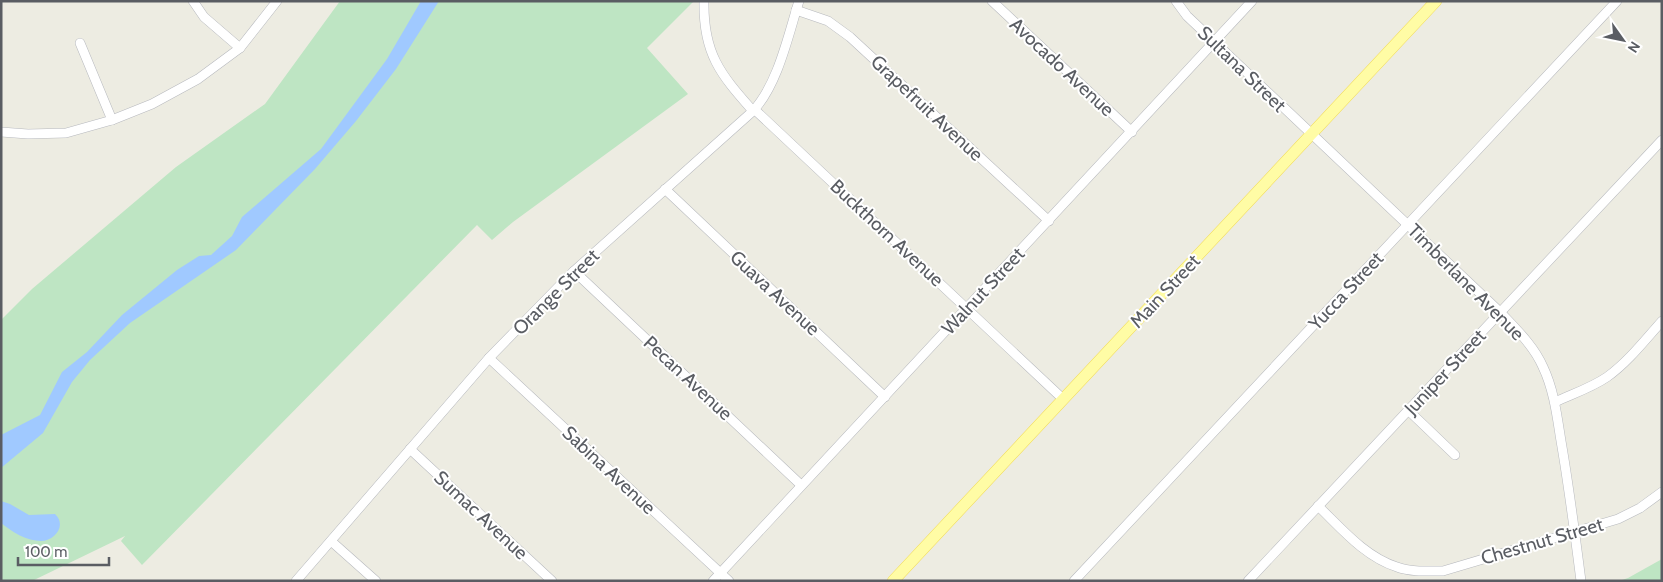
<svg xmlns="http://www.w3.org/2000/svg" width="1663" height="582" viewBox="0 0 1663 582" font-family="Cabin,sans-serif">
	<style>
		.green { fill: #bee5c3 }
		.water { fill: #a0c9ff }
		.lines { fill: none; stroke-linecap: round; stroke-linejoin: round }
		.minor-casing { stroke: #b7b9be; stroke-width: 10 }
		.major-casing { stroke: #f2db56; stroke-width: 12 }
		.minor { stroke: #fff; stroke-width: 9 }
		.major { stroke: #fffca5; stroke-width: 11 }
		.labels { text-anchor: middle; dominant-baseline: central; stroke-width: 4; stroke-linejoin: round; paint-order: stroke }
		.street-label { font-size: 19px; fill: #5a5d63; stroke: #fff }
	</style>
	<rect width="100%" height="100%" fill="#edece2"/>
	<g class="green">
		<path d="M 340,1 L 694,1 L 647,48 L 688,94 L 513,222 L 492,240 L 477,225 L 142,565 L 121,541 L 125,536 L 32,581 L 1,581 L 1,320 L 32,289 L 176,167 L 265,104 Z"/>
		<path d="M 1662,559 L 1662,581 L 1619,581 L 1628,578 Z"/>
	</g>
	<g class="water">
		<path d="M 421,1 L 439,1 L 396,69 L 356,121 L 315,169 L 236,250 L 130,323 L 90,360 L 72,382 L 43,433 L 1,468 L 1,435 L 40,415 L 62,372 L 87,352 L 122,315 L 177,270 L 199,256 L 211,255 L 232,236 L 242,217 L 321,149 L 387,59 Z"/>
		<path d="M 1,501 L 10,504 L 29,515 L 55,514 C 67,525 55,541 41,541 C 27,541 12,532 1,523 Z"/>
	</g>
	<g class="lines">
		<defs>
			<g id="minor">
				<path d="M 193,1 L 204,17 L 240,48"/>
				<path d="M 704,1 C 703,53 720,74 753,111"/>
				<path d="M 992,1 L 1132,132"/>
				<path d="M 1176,1 L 1187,16 L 1501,313 C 1516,329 1534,346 1543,367 C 1554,390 1557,416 1561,441 C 1569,487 1575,534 1581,581"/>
				<path d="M 796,10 L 828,21 L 850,37 L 1049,221"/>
				<path d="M 80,43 L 112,120"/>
				<path d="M 754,109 L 1063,399"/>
				<path d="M 1,132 L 28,134 L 66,133 L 112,120 L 152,104 L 198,79 L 240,48 L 277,1"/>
				<path d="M 665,189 L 885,397"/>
				<path d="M 574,271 L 801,485"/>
				<path d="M 489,358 L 729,581"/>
				<path d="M 1555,402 C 1572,394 1591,388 1607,377 C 1628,362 1645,340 1662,321"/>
				<path d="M 1409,411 L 1455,455"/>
				<path d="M 410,449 L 552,581"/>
				<path d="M 1318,506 C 1341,528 1365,557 1397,567 C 1411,572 1427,571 1443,571 L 1618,519 L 1640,508 L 1662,492"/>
				<path d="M 331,541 L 376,581"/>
				<path d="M 296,581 L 489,358 L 574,271 L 753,111 C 778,84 788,36 799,1"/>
				<path d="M 713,581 L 1252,1"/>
				<path d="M 1074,581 L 1617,1"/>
				<path d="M 1248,581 L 1662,140"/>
			</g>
			<path id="major" d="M 893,581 L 1436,1"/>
		</defs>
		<use href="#minor" class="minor-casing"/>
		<use href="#major" class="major-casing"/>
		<use href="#minor" class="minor"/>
		<use href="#major" class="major"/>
	</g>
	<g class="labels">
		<g class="street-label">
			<text transform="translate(1062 67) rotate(43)">Avocado Avenue</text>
			<text transform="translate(1242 69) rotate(44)">Sultana Street</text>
			<text transform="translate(927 108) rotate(43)">Grapefruit Avenue</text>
			<text transform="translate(887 233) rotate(43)">Buckthorn Avenue</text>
			<text transform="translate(1466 282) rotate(45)">Timberlane Avenue</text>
			<text transform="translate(983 291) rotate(-47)">Walnut Street</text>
			<text transform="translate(1165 291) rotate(-47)">Main Street</text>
			<text transform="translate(1346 291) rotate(-47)">Yucca Street</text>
			<text transform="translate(556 292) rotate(-45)">Orange Street</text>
			<text transform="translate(775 293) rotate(43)">Guava Avenue</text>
			<text transform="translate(1445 372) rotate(-47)">Juniper Street</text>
			<text transform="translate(688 378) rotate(43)">Pecan Avenue</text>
			<text transform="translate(609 470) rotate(43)">Sabina Avenue</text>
			<text transform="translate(481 515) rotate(43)">Sumac Avenue</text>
			<text transform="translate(1542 541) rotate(-16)">Chestnut Street</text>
		</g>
	</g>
	<rect width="1663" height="582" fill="none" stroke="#5a5d63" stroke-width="5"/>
	<g transform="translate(1623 40) rotate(123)" stroke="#ffffff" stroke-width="4" paint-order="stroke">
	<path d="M0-4L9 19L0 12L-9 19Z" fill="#5a5d63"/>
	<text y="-8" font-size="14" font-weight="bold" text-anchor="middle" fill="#5a5d63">N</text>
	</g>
	<path d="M18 557v8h91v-8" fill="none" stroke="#5a5d63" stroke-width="2.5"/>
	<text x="25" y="557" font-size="15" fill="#5a5d63" stroke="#ffffff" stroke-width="4" paint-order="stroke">100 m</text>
</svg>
